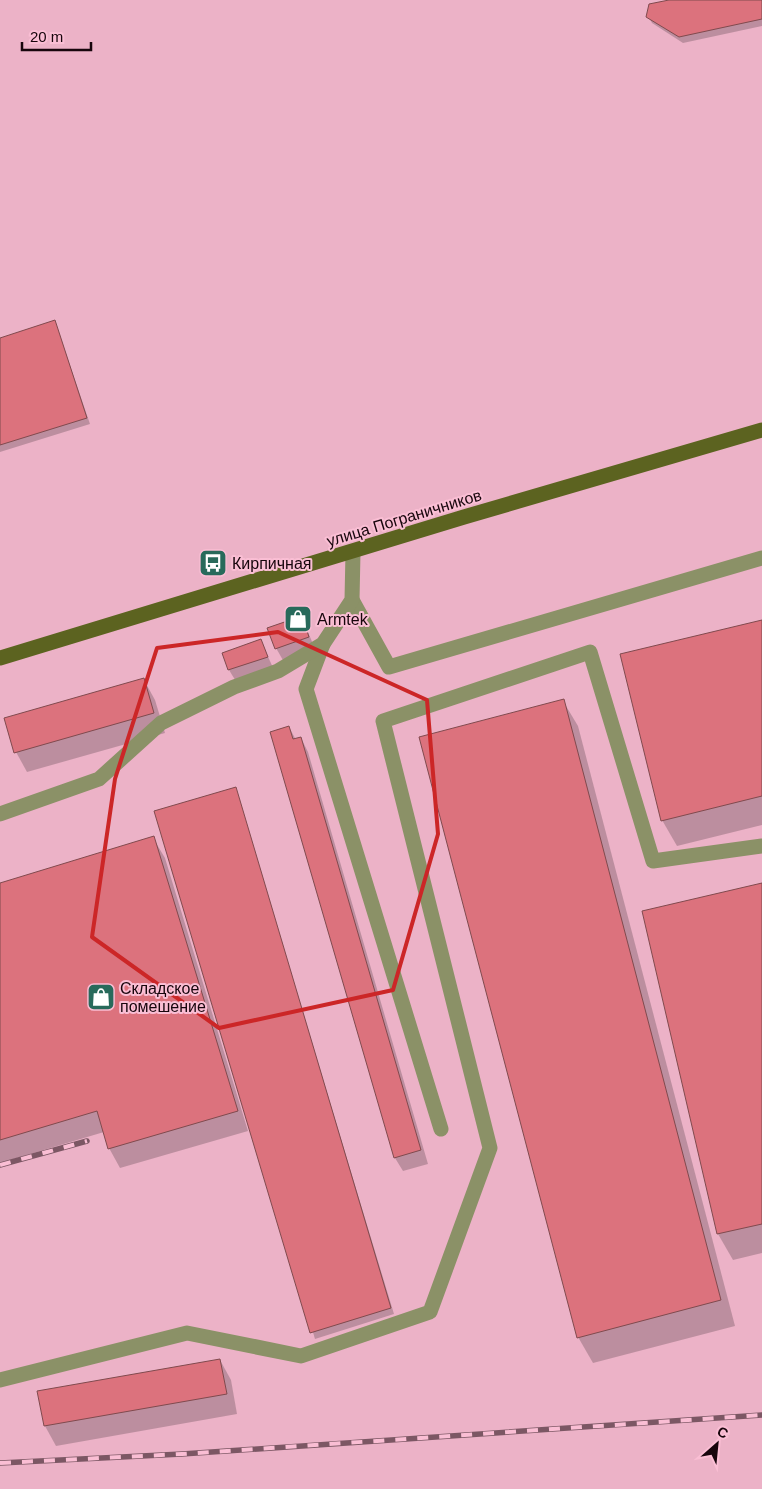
<svg xmlns="http://www.w3.org/2000/svg" width="762" height="1489" viewBox="0 0 762 1489" font-family="Arial,sans-serif">
	<style>
		.shadow { fill: #0003 }
		.building { fill: #dc727d; stroke: #804a4e }
		.lines { fill: none; stroke-linecap: round; stroke-linejoin: round }
		.minor { stroke: #8b9167; stroke-width: 15 }
		.major { stroke: #5c6320; stroke-width: 15 }
		.rail-casing { stroke: #7c5764; stroke-width: 5.5 }
		.rail { stroke: #fabed4; stroke-width: 4; stroke-dasharray: 11; stroke-linecap: butt }
		.marked { fill: none; stroke: #cc2627; stroke-width: 4; stroke-linejoin: round }
		.labels { text-anchor: middle; dominant-baseline: central; stroke-width: 4; stroke-linejoin: round; paint-order: stroke }
		.street-label { font-size: 16px; fill: #17050c; stroke: #fabed4 }
		.poi-label { font-size: 16px; fill: #17050c; stroke: #fabed4; text-anchor: start }
	</style>
	<rect width="100%" height="100%" fill="#ecb2c7"/>
	<g class="shadow">
		<path d="M 675,0 L 762,0 L 762,26 L 683,43 L 652,23 L 648,16 Z"/>
		<path d="M 55,322 L 90,424 L 0,452 L 0,339 Z"/>
		<path d="M 302,618 L 316,651 L 284,662 L 276,648 Z"/>
		<path d="M 762,621 L 762,825 L 677,846 L 662,820 Z"/>
		<path d="M 261,641 L 274,670 L 237,683 L 229,670 Z"/>
		<path d="M 144,680 L 155,700 L 165,733 L 27,772 L 16,752 Z"/>
		<path d="M 563,701 L 578,726 L 735,1326 L 593,1363 L 578,1337 Z"/>
		<path d="M 289,727 L 296,740 L 301,738 L 308,752 L 428,1164 L 403,1171 L 395,1158 L 271,733 Z"/>
		<path d="M 235,789 L 394,1314 L 315,1339 L 156,812 Z"/>
		<path d="M 153,838 L 165,858 L 248,1131 L 120,1168 L 109,1148 L 104,1132 L 0,1163 L 0,884 Z"/>
		<path d="M 762,884 L 762,1253 L 733,1260 L 718,1234 L 644,912 Z"/>
		<path d="M 220,1360 L 231,1380 L 237,1414 L 56,1446 L 45,1426 Z"/>
	</g>
	<g class="building">
		<path d="M 669,0 L 762,0 L 762,19 L 679,37 L 646,17 L 649,4 Z"/>
		<path d="M 55,320 L 87,418 L 0,445 L 0,338 Z"/>
		<path d="M 302,616 L 309,637 L 275,649 L 267,628 Z"/>
		<path d="M 762,620 L 762,796 L 661,821 L 620,654 Z"/>
		<path d="M 261,639 L 268,657 L 228,670 L 222,653 Z"/>
		<path d="M 144,678 L 154,713 L 14,753 L 4,718 Z"/>
		<path d="M 564,699 L 721,1300 L 577,1338 L 419,737 Z"/>
		<path d="M 289,726 L 293,739 L 301,737 L 421,1150 L 394,1158 L 270,732 Z"/>
		<path d="M 236,787 L 391,1308 L 310,1333 L 154,811 Z"/>
		<path d="M 154,836 L 238,1111 L 108,1149 L 97,1111 L 0,1140 L 0,883 Z"/>
		<path d="M 762,883 L 762,1224 L 717,1234 L 642,911 Z"/>
		<path d="M 220,1359 L 227,1394 L 44,1426 L 37,1391 Z"/>
	</g>
	<g class="lines">
		<g class="minor">
			<path d="M 352,600 L 389,667 L 762,558"/>
			<path d="M 323,644 L 306,689 L 441,1129"/>
			<path d="M 0,814 L 99,779 L 161,723 L 234,687 L 278,671 L 323,644 L 352,600 L 353,552"/>
			<path d="M 0,1380 L 187,1333 L 301,1356 L 430,1312 L 490,1148 L 383,721 L 590,652 L 653,861 L 762,846"/>
		</g>
		<path class="major" d="M 0,658 L 464,517 L 762,430"/>
		<defs>
			<g id="rail">
				<path d="M 0,1165 L 87,1141"/>
				<path d="M 0,1463 L 182,1454 L 762,1415"/>
			</g>
		</defs>
		<use href="#rail" class="rail-casing"/>
		<use href="#rail" class="rail"/>
	</g>
	<path class="marked" d="M 278,632 L 427,700 L 438,834 L 393,990 L 219,1028 L 92,937 L 115,779 L 157,648 Z"/>
	<defs>
		<symbol id="bus-square" viewBox="-11 -11 22 22"><rect x="-9" y="-9" width="18" height="18" rx="4" fill="#286a5b" stroke="#fabed4"/><path d="M-5-6H5V4H4V6H2V4H-2V6H-4V4H-5ZM-3.5-4V0h7V-4ZM-3.5 1.2v1.5H-2V1.2ZM2 1.2v1.5H3.5V1.2Z" fill="#fff"/></symbol>
		<symbol id="shop-square" viewBox="-11 -11 22 22"><rect x="-9" y="-9" width="18" height="18" rx="4" fill="#286a5b" stroke="#fabed4"/><path d="M-5-2.5h2.3a2.7 3.5 0 0 1 5.4 0H5L5.5 6h-11ZM-1.5-2.5h3a1.5 2.3 0 0 0-3 0Z" fill="#fff"/></symbol>
	</defs>
	<g fill-rule="evenodd">
		<use href="#bus-square" x="197" y="547" width="32" height="32"/>
		<use href="#shop-square" x="282" y="603" width="32" height="32"/>
		<use href="#shop-square" x="85" y="981" width="32" height="32"/>
	</g>
	<g class="labels">
		<g class="street-label">
			<text transform="translate(404 518) rotate(-17)">улица Пограничников</text>
		</g>
		<g class="poi-label">
			<text x="232" y="563">Кирпичная</text>
			<text x="317" y="619">Armtek</text>
			<text x="120" y="988">Складское<tspan x="120" dy="18">помешение</tspan></text>
		</g>
	</g>
	<g transform="translate(717 1444) rotate(27)" stroke="#fabed4" stroke-width="4" paint-order="stroke">
	<path d="M0-4L9 19L0 12L-9 19Z" fill="#17050c"/>
	<text y="-8" font-size="14" font-weight="bold" text-anchor="middle" fill="#17050c">С</text>
	</g>
	<path d="M22 42v8h69v-8" fill="none" stroke="#17050c" stroke-width="2.5"/>
	<text x="30" y="42" font-size="15" fill="#17050c" stroke="#fabed4" stroke-width="4" paint-order="stroke">20 m</text>
</svg>
